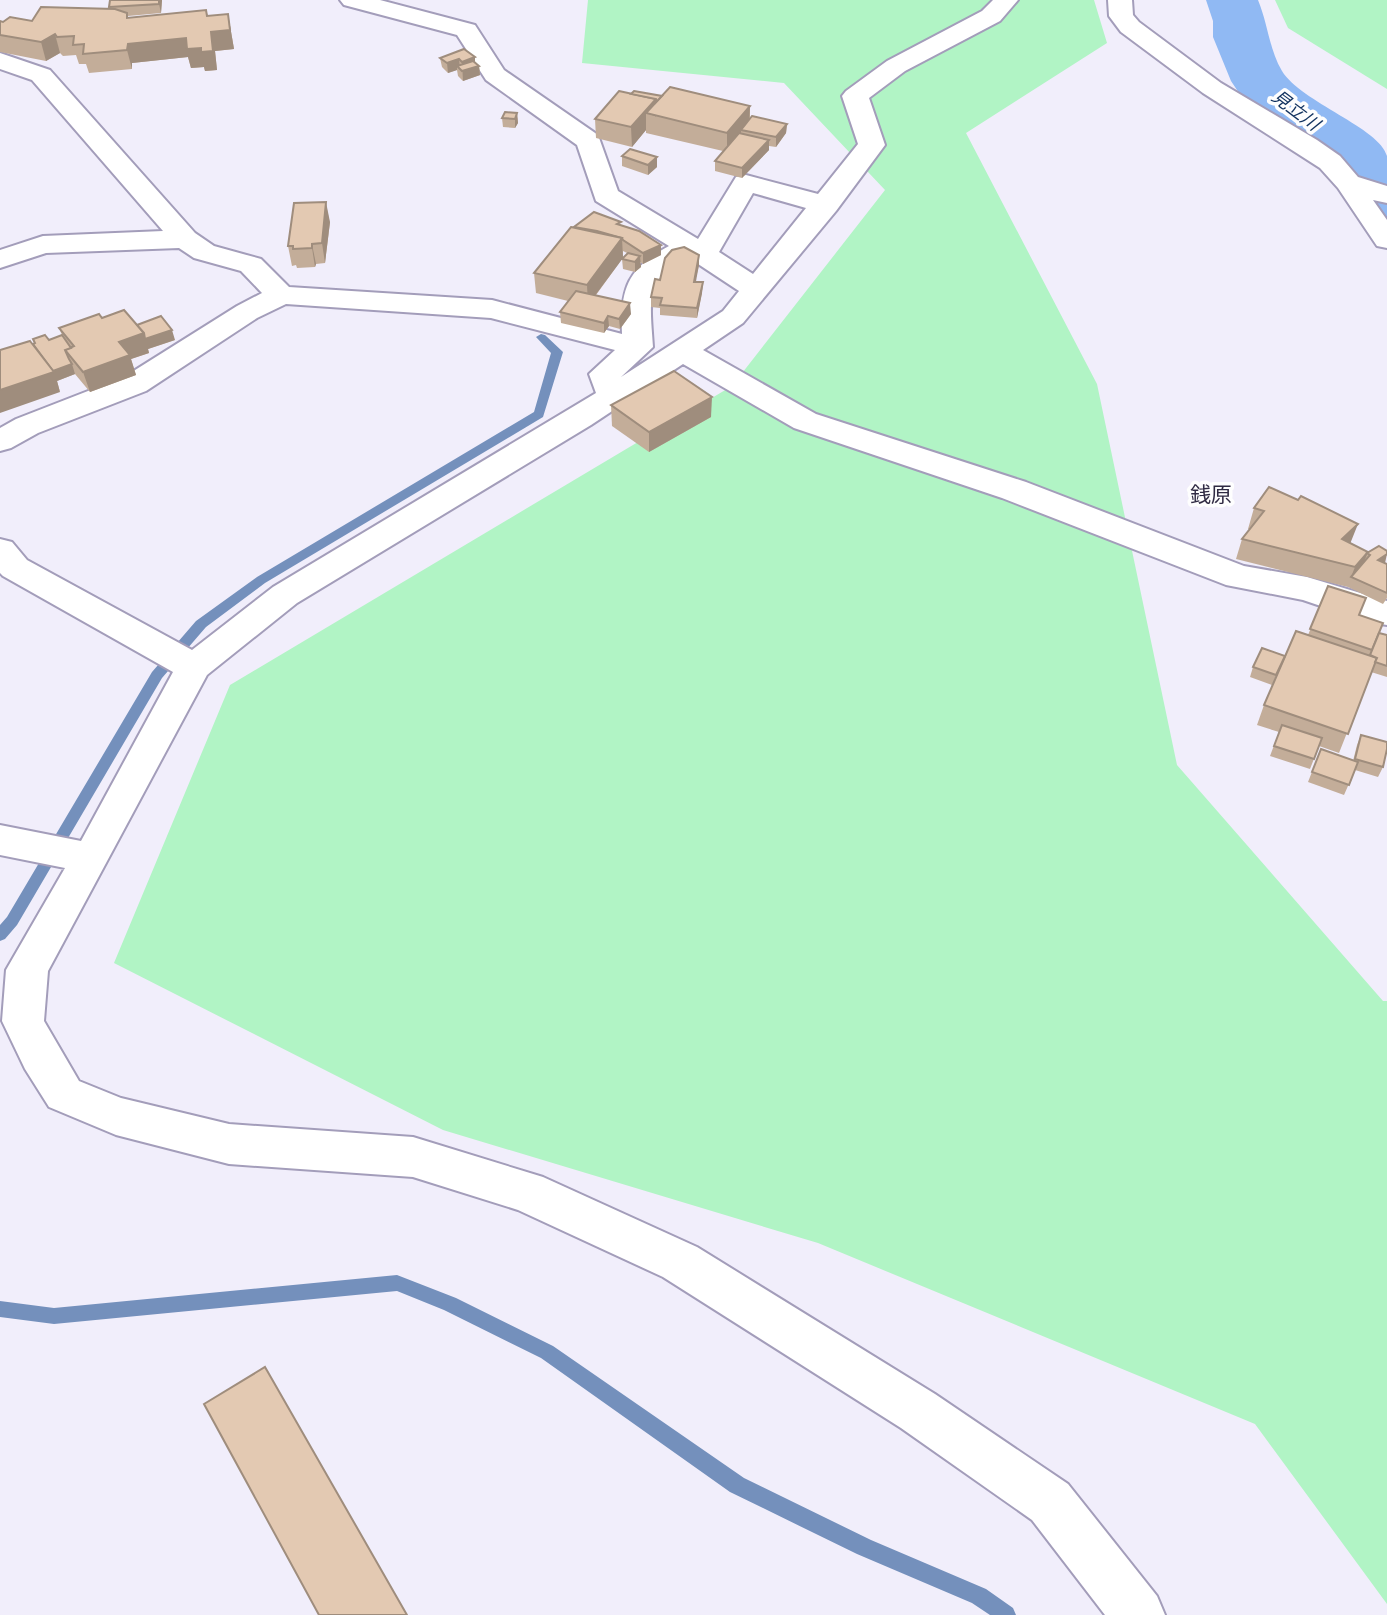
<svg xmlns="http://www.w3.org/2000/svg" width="1387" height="1615" viewBox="0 0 1387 1615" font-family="Poppins,'Noto Sans JP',sans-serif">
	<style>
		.green { fill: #b1f4c5 }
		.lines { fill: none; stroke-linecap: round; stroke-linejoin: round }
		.stream { fill: #7490bc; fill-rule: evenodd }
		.river { fill: #90b9f3; fill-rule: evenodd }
		.minor-casing { stroke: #a39dba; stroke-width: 4 }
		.minor { fill: #fff; fill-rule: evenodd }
		.wall { fill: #c3ad99; fill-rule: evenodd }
		.shaded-wall { fill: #9f8d7d }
		.building { fill: #e3c9b2; stroke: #9f8d7d; stroke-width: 2 }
		.labels { text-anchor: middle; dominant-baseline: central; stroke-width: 7; stroke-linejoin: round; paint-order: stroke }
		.far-water-label { font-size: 18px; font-style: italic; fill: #11325f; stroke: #fefefe }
		.neighbourhood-label { font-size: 21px; fill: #302b43; stroke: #fefefe }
	</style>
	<rect width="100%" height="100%" fill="#f1eefb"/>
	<g class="green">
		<path d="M 588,0 L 1094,0 L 1107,43 L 966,133 L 1097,384 L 1177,765 L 1383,1001 L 1387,1001 L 1387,1604 L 1255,1424 L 818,1243 L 443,1130 L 114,963 L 230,685 L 732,386 L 885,190 L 784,83 L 582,63 Z"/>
		<path d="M 1275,0 L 1387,0 L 1387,89 L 1288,28 Z"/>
	</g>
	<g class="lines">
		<g class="stream">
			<path d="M 541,334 L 545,335 L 563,352 L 543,417 L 265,583 L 206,627 L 162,678 L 17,925 L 5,939 L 0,941 L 0,925 L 7,917 L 152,672 L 196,621 L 257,577 L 534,412 L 551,353 L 536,337 Z"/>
			<path d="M 397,1275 L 456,1298 L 553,1346 L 744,1478 L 871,1540 L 986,1589 L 1013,1608 L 1016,1615 L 990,1615 L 972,1603 L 857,1554 L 730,1492 L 541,1358 L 444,1310 L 397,1291 L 54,1324 L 0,1317 L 0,1301 L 54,1308 Z"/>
		</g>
		<path class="river" d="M 1206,0 L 1258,0 C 1268,24 1269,49 1282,71 C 1301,102 1380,128 1387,156 C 1387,173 1387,203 1387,221 L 1366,216 L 1334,163 L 1270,121 L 1239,93 L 1231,81 L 1213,37 L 1213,21 Z"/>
		<defs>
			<g id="minor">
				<path d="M 340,0 L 380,0 L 475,25 L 504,70 L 598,135 L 618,191 L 698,239 L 736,177 L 746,175 L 818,194 L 858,144 L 842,96 L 846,91 L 887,61 L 982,11 L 993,0 L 1018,0 L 1000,21 L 905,71 L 869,98 L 885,145 L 836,211 L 743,323 L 703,350 L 816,414 L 1026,482 L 1244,566 L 1307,577 L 1387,601 L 1387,625 L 1368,622 L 1303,600 L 1226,585 L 1002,498 L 794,428 L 683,364 L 591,425 L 297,603 L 207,675 L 48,971 L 44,1021 L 79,1081 L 121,1098 L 229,1124 L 413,1137 L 543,1177 L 697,1247 L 935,1394 L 1068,1484 L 1157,1596 L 1165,1615 L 1105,1615 L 1032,1520 L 901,1428 L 663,1277 L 518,1210 L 413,1177 L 229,1164 L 116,1135 L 49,1107 L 25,1069 L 2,1021 L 6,970 L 65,868 L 0,855 L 0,825 L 81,841 L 173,672 L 3,576 L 0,573 L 0,539 L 12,542 L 27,560 L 192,650 L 273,587 L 596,393 L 589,374 L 615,350 L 491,318 L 286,304 L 257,318 L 146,391 L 38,433 L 11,448 L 0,451 L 0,428 L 16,419 L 124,377 L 237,306 L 262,293 L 241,271 L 194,258 L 179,248 L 46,253 L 0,268 L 0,250 L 43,236 L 163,231 L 32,80 L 0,69 L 0,53 L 50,70 L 195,233 L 214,246 L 261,259 L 289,287 L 492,300 L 622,334 C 620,288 628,268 669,246 L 596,201 L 577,145 L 486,80 L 457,35 L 344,5 ZM 753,193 L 806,208 L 753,274 L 719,252 ZM 689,258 L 739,291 L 723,311 L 621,377 L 653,347 C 650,300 644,283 689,258 Z"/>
				<path d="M 1108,0 L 1132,0 L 1133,15 L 1139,22 L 1221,83 L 1317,140 L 1340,156 L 1358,177 L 1387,186 L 1387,203 L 1373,200 L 1387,220 L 1387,248 L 1377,246 L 1338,188 L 1320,168 L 1203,93 L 1121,32 L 1109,16 Z"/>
			</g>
		</defs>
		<use href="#minor" class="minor-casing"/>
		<use href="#minor" class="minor"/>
	</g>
	<g class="wall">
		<path d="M 110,0 L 162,0 L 161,13 L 128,16 L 128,18 L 206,10 L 208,16 L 228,14 L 234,49 L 215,51 L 217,70 L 205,71 L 204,67 L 191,68 L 188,57 L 132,63 L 132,69 L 89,73 L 86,64 L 79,64 L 76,55 L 63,56 L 60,53 L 46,61 L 0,52 L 0,21 L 3,22 L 32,21 L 109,9 Z"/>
		<path d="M 464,49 L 479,66 L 480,75 L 463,81 L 458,76 L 457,70 L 448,73 L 442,67 L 440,58 Z"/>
		<path d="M 631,94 L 750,106 L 750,119 L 787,124 L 786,133 L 776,147 L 769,146 L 769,150 L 742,178 L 715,171 L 715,161 L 723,151 L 646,133 L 646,130 L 632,147 L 596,138 L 595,119 Z"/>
		<path d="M 517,113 L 518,123 L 515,128 L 503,127 L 502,118 Z"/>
		<path d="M 622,156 L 657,167 L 648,175 L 622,166 Z"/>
		<path d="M 330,222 L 325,263 L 316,264 L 315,267 L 297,268 L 296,265 L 292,266 L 288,246 Z"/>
		<path d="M 621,225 L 661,245 L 661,255 L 643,264 L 640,262 L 641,267 L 635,272 L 623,269 L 622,259 L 596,295 L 631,314 L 620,329 L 609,326 L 604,333 L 561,323 L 560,312 L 568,301 L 536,293 L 534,273 L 574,227 ZM 623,251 L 627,253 L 623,258 Z"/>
		<path d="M 699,265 L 695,282 L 703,282 L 702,293 L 697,318 L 660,315 L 660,308 L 651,307 L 651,297 L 660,280 Z"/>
		<path d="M 102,318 L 137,325 L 175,340 L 148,349 L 149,353 L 131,359 L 136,375 L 90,392 L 75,374 L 57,381 L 60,392 L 33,344 L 34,343 L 33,339 L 49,340 L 62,335 L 59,328 Z"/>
		<path d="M 611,405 L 711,417 L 649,452 L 612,426 Z"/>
		<path d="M 1254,508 L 1351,543 L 1387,564 L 1387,598 L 1383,604 L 1348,587 L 1236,559 L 1242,539 L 1250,529 L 1248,529 Z"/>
		<path d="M 1328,586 L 1379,633 L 1387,635 L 1387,677 L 1371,672 L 1339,753 L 1319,746 L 1310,769 L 1270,756 L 1279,732 L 1257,725 L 1264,705 L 1308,635 Z"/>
		<path d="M 1285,656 L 1272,685 L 1250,677 L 1253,667 Z"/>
		<path d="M 1361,735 L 1383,767 L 1378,777 L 1355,770 L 1344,795 L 1308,782 L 1321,749 L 1353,761 L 1357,745 Z"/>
	</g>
	<g class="shaded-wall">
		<path d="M 159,0 L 162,0 L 161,13 L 159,4 Z"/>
		<path d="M 228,14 L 234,49 L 215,51 L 217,70 L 205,71 L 204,67 L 191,68 L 188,57 L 132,63 L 132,69 L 127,50 L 128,44 L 211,32 Z"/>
		<path d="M 55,34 L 60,53 L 46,61 L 41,42 Z"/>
		<path d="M 475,57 L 475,67 L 479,66 L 480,75 L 463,81 L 462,62 Z"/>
		<path d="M 459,59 L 460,69 L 457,66 L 457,70 L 448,73 L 447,63 Z"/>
		<path d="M 656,99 L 664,106 L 655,117 L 655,116 L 646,113 L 646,130 L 632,147 L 631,127 Z"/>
		<path d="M 750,106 L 749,126 L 741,130 L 741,135 L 727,152 L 727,133 Z"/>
		<path d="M 517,113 L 518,123 L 515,128 L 515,119 Z"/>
		<path d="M 787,124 L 786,133 L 776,147 L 776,137 Z"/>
		<path d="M 769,140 L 769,150 L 742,178 L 742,168 Z"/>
		<path d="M 657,157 L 657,167 L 648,175 L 648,165 Z"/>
		<path d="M 326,202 L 330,222 L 325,263 L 322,243 Z"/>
		<path d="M 622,238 L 623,258 L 588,305 L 587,285 Z"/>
		<path d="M 312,244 L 316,264 L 315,267 L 312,248 Z"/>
		<path d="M 661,245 L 661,255 L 643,264 L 643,253 Z"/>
		<path d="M 699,255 L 699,265 L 694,292 L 694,282 Z"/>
		<path d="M 640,256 L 641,267 L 635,272 L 635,262 Z"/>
		<path d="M 703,282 L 702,293 L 697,318 L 697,308 Z"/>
		<path d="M 630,303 L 631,314 L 620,329 L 619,319 Z"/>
		<path d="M 608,316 L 609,326 L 604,333 L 604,323 Z"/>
		<path d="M 172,330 L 175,340 L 148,349 L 149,353 L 131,359 L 136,375 L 90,392 L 83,372 L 119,342 L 144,333 Z"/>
		<path d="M 72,364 L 75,374 L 57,381 L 60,392 L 0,413 L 0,390 Z"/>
		<path d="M 712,397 L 711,417 L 649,452 L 649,432 Z"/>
		<path d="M 1358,524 L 1350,544 L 1342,539 Z"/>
		<path d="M 1368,552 L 1360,572 L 1351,577 L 1355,567 Z"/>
		<path d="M 1387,554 L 1385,563 L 1378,560 Z"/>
	</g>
	<g class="building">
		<path d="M 110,0 L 159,0 L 159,4 L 109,7 Z"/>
		<path d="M 41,7 L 115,9 L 127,13 L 127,18 L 206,10 L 207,16 L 228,14 L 230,30 L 211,32 L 213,51 L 201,52 L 201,48 L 187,49 L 186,38 L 128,44 L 127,50 L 83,54 L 84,44 L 73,45 L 74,36 L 57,37 L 55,34 L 41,42 L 0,35 L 0,21 L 3,22 L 10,17 L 32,21 Z"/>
		<path d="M 464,49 L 475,57 L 462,62 L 459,59 L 447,63 L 440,58 Z"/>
		<path d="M 473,61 L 479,66 L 462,71 L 457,66 Z"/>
		<path d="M 670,87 L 750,106 L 727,133 L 646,113 Z"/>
		<path d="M 619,91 L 656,99 L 631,127 L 595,119 Z"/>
		<path d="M 634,91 L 662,96 L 656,102 L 656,99 L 631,94 Z"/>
		<path d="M 505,112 L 517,113 L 515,119 L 502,118 Z"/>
		<path d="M 752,116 L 787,124 L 776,137 L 741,130 Z"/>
		<path d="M 739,133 L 769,140 L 742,168 L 715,161 Z"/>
		<path d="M 630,149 L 657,157 L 648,165 L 622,156 Z"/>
		<path d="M 326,202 L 322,243 L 312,244 L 312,248 L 293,249 L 293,246 L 288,246 L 294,203 Z"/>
		<path d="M 594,212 L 621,222 L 617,224 L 639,231 L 661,245 L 643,253 L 623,240 L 622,238 L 597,231 L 574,227 Z"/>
		<path d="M 571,227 L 622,238 L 587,285 L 534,273 Z"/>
		<path d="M 684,247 L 699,255 L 694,282 L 703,282 L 697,308 L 660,305 L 662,298 L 651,297 L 655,279 L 660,280 L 665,258 L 672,250 Z"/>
		<path d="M 628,253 L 640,256 L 635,262 L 622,259 Z"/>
		<path d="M 576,291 L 630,303 L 619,319 L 608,316 L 604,323 L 560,312 Z"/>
		<path d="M 124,310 L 144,333 L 119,342 L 130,355 L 83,372 L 65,350 L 74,346 L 59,328 L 99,314 L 102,318 Z"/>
		<path d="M 161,316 L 172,330 L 145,339 L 144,333 L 137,325 Z"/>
		<path d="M 45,335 L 49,340 L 62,335 L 71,348 L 65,350 L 69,359 L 72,364 L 53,371 L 33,344 L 35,343 L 33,339 Z"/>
		<path d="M 30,341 L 54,372 L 0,390 L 0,350 Z"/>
		<path d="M 674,371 L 712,397 L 649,432 L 611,405 Z"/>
		<path d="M 1269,487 L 1298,500 L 1301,496 L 1358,524 L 1342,539 L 1368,552 L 1355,567 L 1242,539 L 1264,511 L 1254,508 Z"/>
		<path d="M 1379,546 L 1387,551 L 1387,554 L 1378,560 L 1387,564 L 1387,593 L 1351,577 L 1370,555 L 1367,553 Z"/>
		<path d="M 1328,586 L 1366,598 L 1359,615 L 1383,623 L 1372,650 L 1310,629 Z"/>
		<path d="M 1296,631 L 1377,658 L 1348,734 L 1264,705 Z"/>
		<path d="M 1379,633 L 1387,635 L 1387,666 L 1375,662 L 1377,658 L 1370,655 Z"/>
		<path d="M 1262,648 L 1285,656 L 1276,675 L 1253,667 Z"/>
		<path d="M 1282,725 L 1322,738 L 1314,759 L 1274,746 Z"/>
		<path d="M 1361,735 L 1387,742 L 1387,749 L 1383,767 L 1355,759 Z"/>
		<path d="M 1321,749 L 1358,762 L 1349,785 L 1312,772 Z"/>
		<path d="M 265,1367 L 407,1615 L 319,1615 L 204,1404 Z"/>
	</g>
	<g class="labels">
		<g class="far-water-label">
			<text transform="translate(1296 110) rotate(37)">見立川</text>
		</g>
		<g class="neighbourhood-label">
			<text x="1211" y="494">銭原</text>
		</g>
	</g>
</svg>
